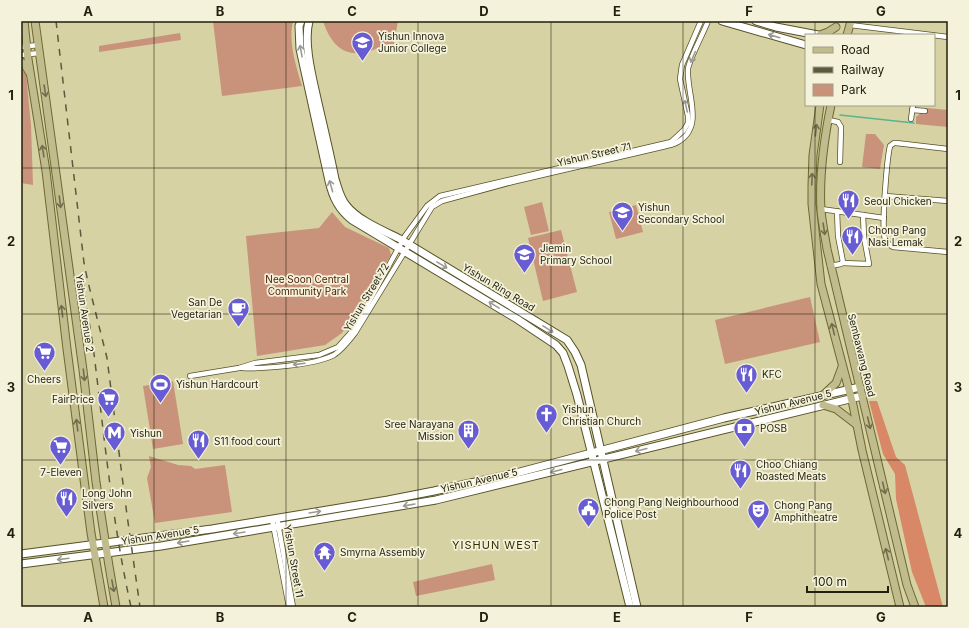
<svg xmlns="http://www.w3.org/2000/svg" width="969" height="628" viewBox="0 0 969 628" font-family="Inter,sans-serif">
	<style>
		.green { fill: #c9927b }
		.forest { fill: #d88866 }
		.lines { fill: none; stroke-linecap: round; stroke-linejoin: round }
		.stream { stroke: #57b68d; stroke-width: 1.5 }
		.minor-casing { stroke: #565227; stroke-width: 6 }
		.secondary-casing { stroke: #565227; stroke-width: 9 }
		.primary-casing { stroke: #6e682f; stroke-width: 9 }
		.minor { stroke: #fff; stroke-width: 4.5 }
		.secondary { stroke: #fff; stroke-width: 7 }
		.primary { stroke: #c1bc8e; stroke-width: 7 }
		.rail { stroke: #5c5a3e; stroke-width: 1.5; stroke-dasharray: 7 7; stroke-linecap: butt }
		.oneway { stroke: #9b9a92 }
		.oneway2 { stroke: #716e4e }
		.grid { fill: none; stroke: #211f0d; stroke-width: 1; stroke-opacity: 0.55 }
		.labels { text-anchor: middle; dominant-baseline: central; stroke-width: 3.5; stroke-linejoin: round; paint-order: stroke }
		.poi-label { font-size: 10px; fill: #211f0d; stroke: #f4f2da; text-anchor: start }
		.street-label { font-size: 10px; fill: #211f0d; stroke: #f4f2da }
		.park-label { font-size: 10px; fill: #4d1a02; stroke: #f4f2da }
		.neighbourhood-label { font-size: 11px; letter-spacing: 1px; fill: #342f01; stroke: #f4f2da }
		.neatline { fill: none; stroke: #211f0d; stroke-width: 1.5 }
		.grid-label { font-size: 13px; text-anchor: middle; font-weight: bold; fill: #211f0d }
	</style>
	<rect width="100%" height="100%" fill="#d6d2a3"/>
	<g class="green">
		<path d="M 213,21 L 293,21 C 288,42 296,66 302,86 L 222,96 Z"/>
		<path d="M 323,21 L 398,21 L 393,48 L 384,47 L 384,45 C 354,61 334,54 323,21 Z"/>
		<path d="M 180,33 L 181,40 L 99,52 L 99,46 Z"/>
		<path d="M 21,69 L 26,74 L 31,125 L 33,185 L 21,183 Z"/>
		<path d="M 927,108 L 948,110 L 948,127 L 916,124 L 916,117 L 921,113 L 926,114 Z"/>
		<path d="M 866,134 L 875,134 L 884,145 L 880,169 L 862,167 Z"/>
		<path d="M 542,202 L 549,231 L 531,235 L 524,207 Z"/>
		<path d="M 636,205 L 643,232 L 616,239 L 609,212 Z"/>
		<path d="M 332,212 L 345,227 L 389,248 L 391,255 L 342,333 L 325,345 L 257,356 L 246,236 L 319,228 Z"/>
		<path d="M 561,230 L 577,292 L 543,301 L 528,238 Z"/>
		<path d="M 810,297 L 820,342 L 725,364 L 715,320 Z"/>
		<path d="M 173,381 L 183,444 L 153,449 L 143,386 Z"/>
		<path d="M 149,456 L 178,465 L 191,466 L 195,469 L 225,465 L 232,512 L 155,523 L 147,478 L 151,467 Z"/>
		<path d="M 492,564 L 495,580 L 416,596 L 413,582 Z"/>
	</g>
	<path class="forest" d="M 869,401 L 877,401 L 896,457 L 905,465 L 943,607 L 926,607 L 912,572 L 896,499 L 895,474 L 883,454 Z"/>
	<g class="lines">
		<path class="stream" d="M 840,115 L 914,123"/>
		<defs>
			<g id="minor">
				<path d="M 850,25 L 948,37"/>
				<path d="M 21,47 L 38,45"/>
				<path d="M 21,55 L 39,53"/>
				<path d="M 912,110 L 925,111"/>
				<path d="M 911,119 L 913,105"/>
				<path d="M 828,120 L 838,122 L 841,127 L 840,162"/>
				<path d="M 948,149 L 896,143 L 894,143 L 890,146 C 887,159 881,228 885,239 C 886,243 890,245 893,247 L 948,252"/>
				<path d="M 885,196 L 948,201"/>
				<path d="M 821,209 L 884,218"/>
				<path d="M 842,263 L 869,264 L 864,237 L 863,215"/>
				<path d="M 830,266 L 841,264 L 843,262 L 838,236 L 837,211"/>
				<path d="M 242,368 C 263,369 316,365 334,355 C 343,349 349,341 355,333 L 432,207 L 442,201 L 512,182 L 662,147 C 666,146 672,145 676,143 C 706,128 686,94 688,69 C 689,60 704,32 708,21"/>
				<path d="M 190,376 L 239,368 L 255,363 L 319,355 L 338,347 L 354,329 L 405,236 L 427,206 L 440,196 L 671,142 L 684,130 L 688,123 L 688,116 L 680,79 L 682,65 L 701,21"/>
				<path d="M 277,518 L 293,607"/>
				<path d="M 272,519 L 289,607"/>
			</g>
			<g id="secondary">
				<path d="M 301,21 L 299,26 L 300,49 L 329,181 C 333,198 339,210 352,220 L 517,319 L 556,345 L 563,353 L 568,366 L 577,395 L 630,607"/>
				<path d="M 309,21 C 303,44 313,80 318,103 C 324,129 330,154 335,179 C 338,188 340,198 346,205 C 357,220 384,231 400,239 L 567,340 L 575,352 L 581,365 L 637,607"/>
				<path d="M 722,21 L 806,45"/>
				<path d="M 756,21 L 776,27 L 818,35"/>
				<path d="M 21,554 L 212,529 L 388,500 L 434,491 L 516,473 L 724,418 L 860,387"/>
				<path d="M 21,564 L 161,546 L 436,500 L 862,396"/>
			</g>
			<g id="primary">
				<path d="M 24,21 L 28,59 L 46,171 L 67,349 L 91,533 L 104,607"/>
				<path d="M 35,21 L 83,370 L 96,482 L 109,566 L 116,607"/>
				<path d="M 820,35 L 828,32 L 836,27"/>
				<path d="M 847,35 L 851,21"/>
				<path d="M 21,62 L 25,65 L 29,72"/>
				<path d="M 820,105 L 813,155 L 812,186 L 812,204 L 821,284 L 853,405 L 862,450 L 900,607"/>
				<path d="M 831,105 C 824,139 819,175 821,210 C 822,223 825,236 827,249 L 907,585 L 915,607"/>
				<path d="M 821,397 L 836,383 L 842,367"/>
				<path d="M 823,405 L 836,409 L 857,425"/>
			</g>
		</defs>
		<use href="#minor" class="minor-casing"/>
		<use href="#secondary" class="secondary-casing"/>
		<use href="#primary" class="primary-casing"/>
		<use href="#minor" class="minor"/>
		<use href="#secondary" class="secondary"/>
		<use href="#primary" class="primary"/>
		<g class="rail">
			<path d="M 56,21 L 84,263 L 88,282 L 107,358 L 127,515 L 140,607"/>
			<path d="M 83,281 C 86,308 92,335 95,362 C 105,444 113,526 131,607"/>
		</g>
	</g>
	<defs><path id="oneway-shaft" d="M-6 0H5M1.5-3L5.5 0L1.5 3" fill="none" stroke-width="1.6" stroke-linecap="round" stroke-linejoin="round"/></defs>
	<g class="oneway">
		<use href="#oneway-shaft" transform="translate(774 36) rotate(-164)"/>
		<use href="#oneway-shaft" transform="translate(301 51) rotate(-100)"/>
		<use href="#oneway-shaft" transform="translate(693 57) rotate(113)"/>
		<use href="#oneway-shaft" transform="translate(686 106) rotate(-102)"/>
		<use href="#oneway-shaft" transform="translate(331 186) rotate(-106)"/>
		<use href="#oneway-shaft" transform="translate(442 265) rotate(31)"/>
		<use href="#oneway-shaft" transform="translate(494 305) rotate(-149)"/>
		<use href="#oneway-shaft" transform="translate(548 329) rotate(32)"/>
		<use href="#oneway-shaft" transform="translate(299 364) rotate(173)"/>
		<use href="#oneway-shaft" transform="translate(641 450) rotate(166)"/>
		<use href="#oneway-shaft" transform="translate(556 471) rotate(166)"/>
		<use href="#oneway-shaft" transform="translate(409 505) rotate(170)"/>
		<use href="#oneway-shaft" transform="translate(315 512) rotate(-9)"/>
		<use href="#oneway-shaft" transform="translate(239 533) rotate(171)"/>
		<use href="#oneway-shaft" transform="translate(183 542) rotate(170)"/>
		<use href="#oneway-shaft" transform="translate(63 559) rotate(173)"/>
	</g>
	<g class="oneway2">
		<use href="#oneway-shaft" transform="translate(45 91) rotate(81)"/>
		<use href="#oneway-shaft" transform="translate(816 130) rotate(-84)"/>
		<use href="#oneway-shaft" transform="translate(43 151) rotate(-99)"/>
		<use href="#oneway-shaft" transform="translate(812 179) rotate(-88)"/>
		<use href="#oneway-shaft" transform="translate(60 202) rotate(83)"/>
		<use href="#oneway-shaft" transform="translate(824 229) rotate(81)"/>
		<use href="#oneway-shaft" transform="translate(62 311) rotate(-97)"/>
		<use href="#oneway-shaft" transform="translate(833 329) rotate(-104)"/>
		<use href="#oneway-shaft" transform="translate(84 375) rotate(83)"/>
		<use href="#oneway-shaft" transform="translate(869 423) rotate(77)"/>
		<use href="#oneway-shaft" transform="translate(77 425) rotate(-98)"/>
		<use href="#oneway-shaft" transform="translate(884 488) rotate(77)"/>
		<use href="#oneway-shaft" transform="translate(887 554) rotate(-104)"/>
		<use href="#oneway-shaft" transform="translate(113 586) rotate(79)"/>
	</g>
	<path class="grid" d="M 154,21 L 154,607M 286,21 L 286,607M 418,21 L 418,607M 551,21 L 551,607M 683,21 L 683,607M 815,21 L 815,35M 815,105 L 815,607M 21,168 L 948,168M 21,314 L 948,314M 21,460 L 948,460"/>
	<defs>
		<symbol id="university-pin" viewBox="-11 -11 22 30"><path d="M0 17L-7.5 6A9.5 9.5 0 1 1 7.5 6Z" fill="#685cd5" stroke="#f4f2da"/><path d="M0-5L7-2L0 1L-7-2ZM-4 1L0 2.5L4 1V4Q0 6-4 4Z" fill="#fff"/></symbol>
		<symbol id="restaurant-pin" viewBox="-11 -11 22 30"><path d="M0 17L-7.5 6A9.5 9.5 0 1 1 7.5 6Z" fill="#685cd5" stroke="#f4f2da"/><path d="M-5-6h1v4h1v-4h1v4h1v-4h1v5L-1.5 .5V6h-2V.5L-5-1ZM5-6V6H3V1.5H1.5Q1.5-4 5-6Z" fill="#fff"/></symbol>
		<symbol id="school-pin" viewBox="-11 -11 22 30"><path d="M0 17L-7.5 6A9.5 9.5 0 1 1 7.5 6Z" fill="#685cd5" stroke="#f4f2da"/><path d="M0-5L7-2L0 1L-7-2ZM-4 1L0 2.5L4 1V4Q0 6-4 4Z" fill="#fff"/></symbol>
		<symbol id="cafe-pin" viewBox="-11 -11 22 30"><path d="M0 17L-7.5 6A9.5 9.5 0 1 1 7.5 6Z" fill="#685cd5" stroke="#f4f2da"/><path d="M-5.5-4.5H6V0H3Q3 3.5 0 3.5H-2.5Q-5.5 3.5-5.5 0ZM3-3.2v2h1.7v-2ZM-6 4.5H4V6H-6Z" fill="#fff"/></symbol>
		<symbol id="supermarket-pin" viewBox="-11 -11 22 30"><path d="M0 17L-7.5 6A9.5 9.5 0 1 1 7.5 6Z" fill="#685cd5" stroke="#f4f2da"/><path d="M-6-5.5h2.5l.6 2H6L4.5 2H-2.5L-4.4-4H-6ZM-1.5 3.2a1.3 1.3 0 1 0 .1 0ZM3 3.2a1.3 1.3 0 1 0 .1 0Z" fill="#fff"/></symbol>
		<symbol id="stadium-pin" viewBox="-11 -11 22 30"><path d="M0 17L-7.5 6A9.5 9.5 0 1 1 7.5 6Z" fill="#685cd5" stroke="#f4f2da"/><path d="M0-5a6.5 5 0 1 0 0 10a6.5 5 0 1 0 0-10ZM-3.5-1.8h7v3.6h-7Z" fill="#fff"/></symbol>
		<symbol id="church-pin" viewBox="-11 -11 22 30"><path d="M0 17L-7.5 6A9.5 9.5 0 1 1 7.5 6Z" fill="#685cd5" stroke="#f4f2da"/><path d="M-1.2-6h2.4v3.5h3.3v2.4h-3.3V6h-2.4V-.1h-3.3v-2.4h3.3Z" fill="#fff"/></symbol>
		<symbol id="bank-pin" viewBox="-11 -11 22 30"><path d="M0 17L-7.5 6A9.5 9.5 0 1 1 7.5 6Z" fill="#685cd5" stroke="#f4f2da"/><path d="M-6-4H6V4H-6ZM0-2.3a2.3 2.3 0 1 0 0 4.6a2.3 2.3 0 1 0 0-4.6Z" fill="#fff"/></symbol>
		<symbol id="building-pin" viewBox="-11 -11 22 30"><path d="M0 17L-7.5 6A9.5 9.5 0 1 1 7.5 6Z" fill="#685cd5" stroke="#f4f2da"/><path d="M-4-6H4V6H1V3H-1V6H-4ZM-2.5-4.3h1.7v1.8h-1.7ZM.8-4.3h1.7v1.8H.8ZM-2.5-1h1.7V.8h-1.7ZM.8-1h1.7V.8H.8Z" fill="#fff"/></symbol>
		<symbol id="metro-pin" viewBox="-11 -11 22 30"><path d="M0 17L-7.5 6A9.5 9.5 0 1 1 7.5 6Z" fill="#685cd5" stroke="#f4f2da"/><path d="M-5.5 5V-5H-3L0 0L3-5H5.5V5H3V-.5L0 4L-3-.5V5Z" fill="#fff"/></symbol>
		<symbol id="civic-pin" viewBox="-11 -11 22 30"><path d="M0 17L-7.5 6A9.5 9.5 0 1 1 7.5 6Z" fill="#685cd5" stroke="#f4f2da"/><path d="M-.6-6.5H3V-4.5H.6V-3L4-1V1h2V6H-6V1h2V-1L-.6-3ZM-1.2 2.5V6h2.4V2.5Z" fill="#fff"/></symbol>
		<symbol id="theatre-pin" viewBox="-11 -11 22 30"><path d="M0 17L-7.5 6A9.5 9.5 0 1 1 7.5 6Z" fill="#685cd5" stroke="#f4f2da"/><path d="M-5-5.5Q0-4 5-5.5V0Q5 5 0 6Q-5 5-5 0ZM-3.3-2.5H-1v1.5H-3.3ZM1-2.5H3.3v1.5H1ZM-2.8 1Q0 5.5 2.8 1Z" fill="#fff"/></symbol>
		<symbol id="temple-pin" viewBox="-11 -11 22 30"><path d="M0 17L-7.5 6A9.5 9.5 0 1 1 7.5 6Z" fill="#685cd5" stroke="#f4f2da"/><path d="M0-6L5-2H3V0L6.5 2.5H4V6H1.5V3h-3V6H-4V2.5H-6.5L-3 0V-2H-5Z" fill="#fff"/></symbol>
	</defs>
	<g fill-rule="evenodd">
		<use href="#university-pin" x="350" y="30" width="25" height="34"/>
		<use href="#restaurant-pin" x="836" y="188" width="25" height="34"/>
		<use href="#school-pin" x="610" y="200" width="25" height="34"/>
		<use href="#restaurant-pin" x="840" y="224" width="25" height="34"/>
		<use href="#school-pin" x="512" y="242" width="25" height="34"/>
		<use href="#cafe-pin" x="226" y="296" width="25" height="34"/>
		<use href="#supermarket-pin" x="32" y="340" width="25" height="34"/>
		<use href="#restaurant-pin" x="734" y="362" width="25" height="34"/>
		<use href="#stadium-pin" x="148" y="372" width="25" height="34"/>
		<use href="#supermarket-pin" x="96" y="386" width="25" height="34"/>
		<use href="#church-pin" x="534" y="402" width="25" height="34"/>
		<use href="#bank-pin" x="732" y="416" width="25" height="34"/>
		<use href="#building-pin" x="456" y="418" width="25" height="34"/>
		<use href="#metro-pin" x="102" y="420" width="25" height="34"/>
		<use href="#restaurant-pin" x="186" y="428" width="25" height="34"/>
		<use href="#supermarket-pin" x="48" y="434" width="25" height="34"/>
		<use href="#restaurant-pin" x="728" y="458" width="25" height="34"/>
		<use href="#restaurant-pin" x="54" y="486" width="25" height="34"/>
		<use href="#civic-pin" x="576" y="496" width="25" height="34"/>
		<use href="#theatre-pin" x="746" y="498" width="25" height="34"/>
		<use href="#temple-pin" x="312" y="540" width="25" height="34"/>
	</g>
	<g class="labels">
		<g class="poi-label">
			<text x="378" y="36">Yishun Innova<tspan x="378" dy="12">Junior College</tspan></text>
			<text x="864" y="201">Seoul Chicken</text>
			<text x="638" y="207">Yishun<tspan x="638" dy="12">Secondary School</tspan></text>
			<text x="868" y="230">Chong Pang<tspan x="868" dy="12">Nasi Lemak</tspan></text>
			<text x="540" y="248">Jiemin<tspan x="540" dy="12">Primary School</tspan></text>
			<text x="222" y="302" text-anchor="end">San De<tspan x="222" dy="12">Vegetarian</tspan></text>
			<text x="762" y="374">KFC</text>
			<text x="44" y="379" text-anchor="middle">Cheers</text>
			<text x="176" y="384">Yishun Hardcourt</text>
			<text x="94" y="399" text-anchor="end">FairPrice</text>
			<text x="562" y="409">Yishun<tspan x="562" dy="12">Christian Church</tspan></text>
			<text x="454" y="424" text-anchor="end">Sree Narayana<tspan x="454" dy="12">Mission</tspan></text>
			<text x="760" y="428">POSB</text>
			<text x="130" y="433">Yishun</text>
			<text x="214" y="441">S11 food court</text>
			<text x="756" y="464">Choo Chiang<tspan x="756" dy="12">Roasted Meats</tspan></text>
			<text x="61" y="472" text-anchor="middle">7-Eleven</text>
			<text x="82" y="493">Long John<tspan x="82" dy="12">Silvers</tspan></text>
			<text x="604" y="502">Chong Pang Neighbourhood<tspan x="604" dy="12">Police Post</tspan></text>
			<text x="774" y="505">Chong Pang<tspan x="774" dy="12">Amphitheatre</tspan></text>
			<text x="340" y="552">Smyrna Assembly</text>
		</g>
		<g class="street-label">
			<text transform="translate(594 154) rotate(-13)">Yishun Street 71</text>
			<text transform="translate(499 287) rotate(31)">Yishun Ring Road</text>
			<text transform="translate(366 297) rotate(-59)">Yishun Street 72</text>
			<text transform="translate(85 313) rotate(82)">Yishun Avenue 2</text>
			<text transform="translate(862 355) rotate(76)">Sembawang Road</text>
			<text transform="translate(793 402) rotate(-14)">Yishun Avenue 5</text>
			<text transform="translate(479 480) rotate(-13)">Yishun Avenue 5</text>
			<text transform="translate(160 535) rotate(-9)">Yishun Avenue 5</text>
			<text transform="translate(294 561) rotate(80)">Yishun Street 11</text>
		</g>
		<g class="park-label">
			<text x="307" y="279">Nee Soon Central<tspan x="307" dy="12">Community Park</tspan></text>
		</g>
		<g class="neighbourhood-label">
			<text x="496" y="545">YISHUN WEST</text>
		</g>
	</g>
	<rect width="969" height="628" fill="none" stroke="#f4f2da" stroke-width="44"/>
	<rect x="805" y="34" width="130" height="72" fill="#f4f2da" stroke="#a09e88"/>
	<rect x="813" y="47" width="20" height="6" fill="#c1bc8e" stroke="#a09e88"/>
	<text x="841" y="54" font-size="12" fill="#211f0d">Road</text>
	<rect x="813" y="67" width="20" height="6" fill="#5c5a3e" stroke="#a09e88"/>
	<text x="841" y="74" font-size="12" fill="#211f0d">Railway</text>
	<rect x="813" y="84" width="20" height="12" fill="#c9927b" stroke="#a09e88"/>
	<text x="841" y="94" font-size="12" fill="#211f0d">Park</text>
	<path d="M807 586v6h81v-6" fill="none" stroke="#211f0d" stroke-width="2"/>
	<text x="813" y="586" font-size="12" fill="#211f0d" stroke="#f4f2da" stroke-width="3" paint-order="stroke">100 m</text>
	<rect x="22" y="22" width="925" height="584" class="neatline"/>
	<g class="grid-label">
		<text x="88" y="16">A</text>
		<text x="220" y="16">B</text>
		<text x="352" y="16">C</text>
		<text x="484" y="16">D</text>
		<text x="617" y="16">E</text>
		<text x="749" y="16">F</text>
		<text x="881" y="16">G</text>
		<text x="11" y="100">1</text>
		<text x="958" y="100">1</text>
		<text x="11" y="246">2</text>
		<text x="958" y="246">2</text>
		<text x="11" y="392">3</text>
		<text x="958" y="392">3</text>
		<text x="11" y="538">4</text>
		<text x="958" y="538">4</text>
		<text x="88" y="622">A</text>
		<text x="220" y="622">B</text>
		<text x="352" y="622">C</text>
		<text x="484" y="622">D</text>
		<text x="617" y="622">E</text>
		<text x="749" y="622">F</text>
		<text x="881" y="622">G</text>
	</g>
</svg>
